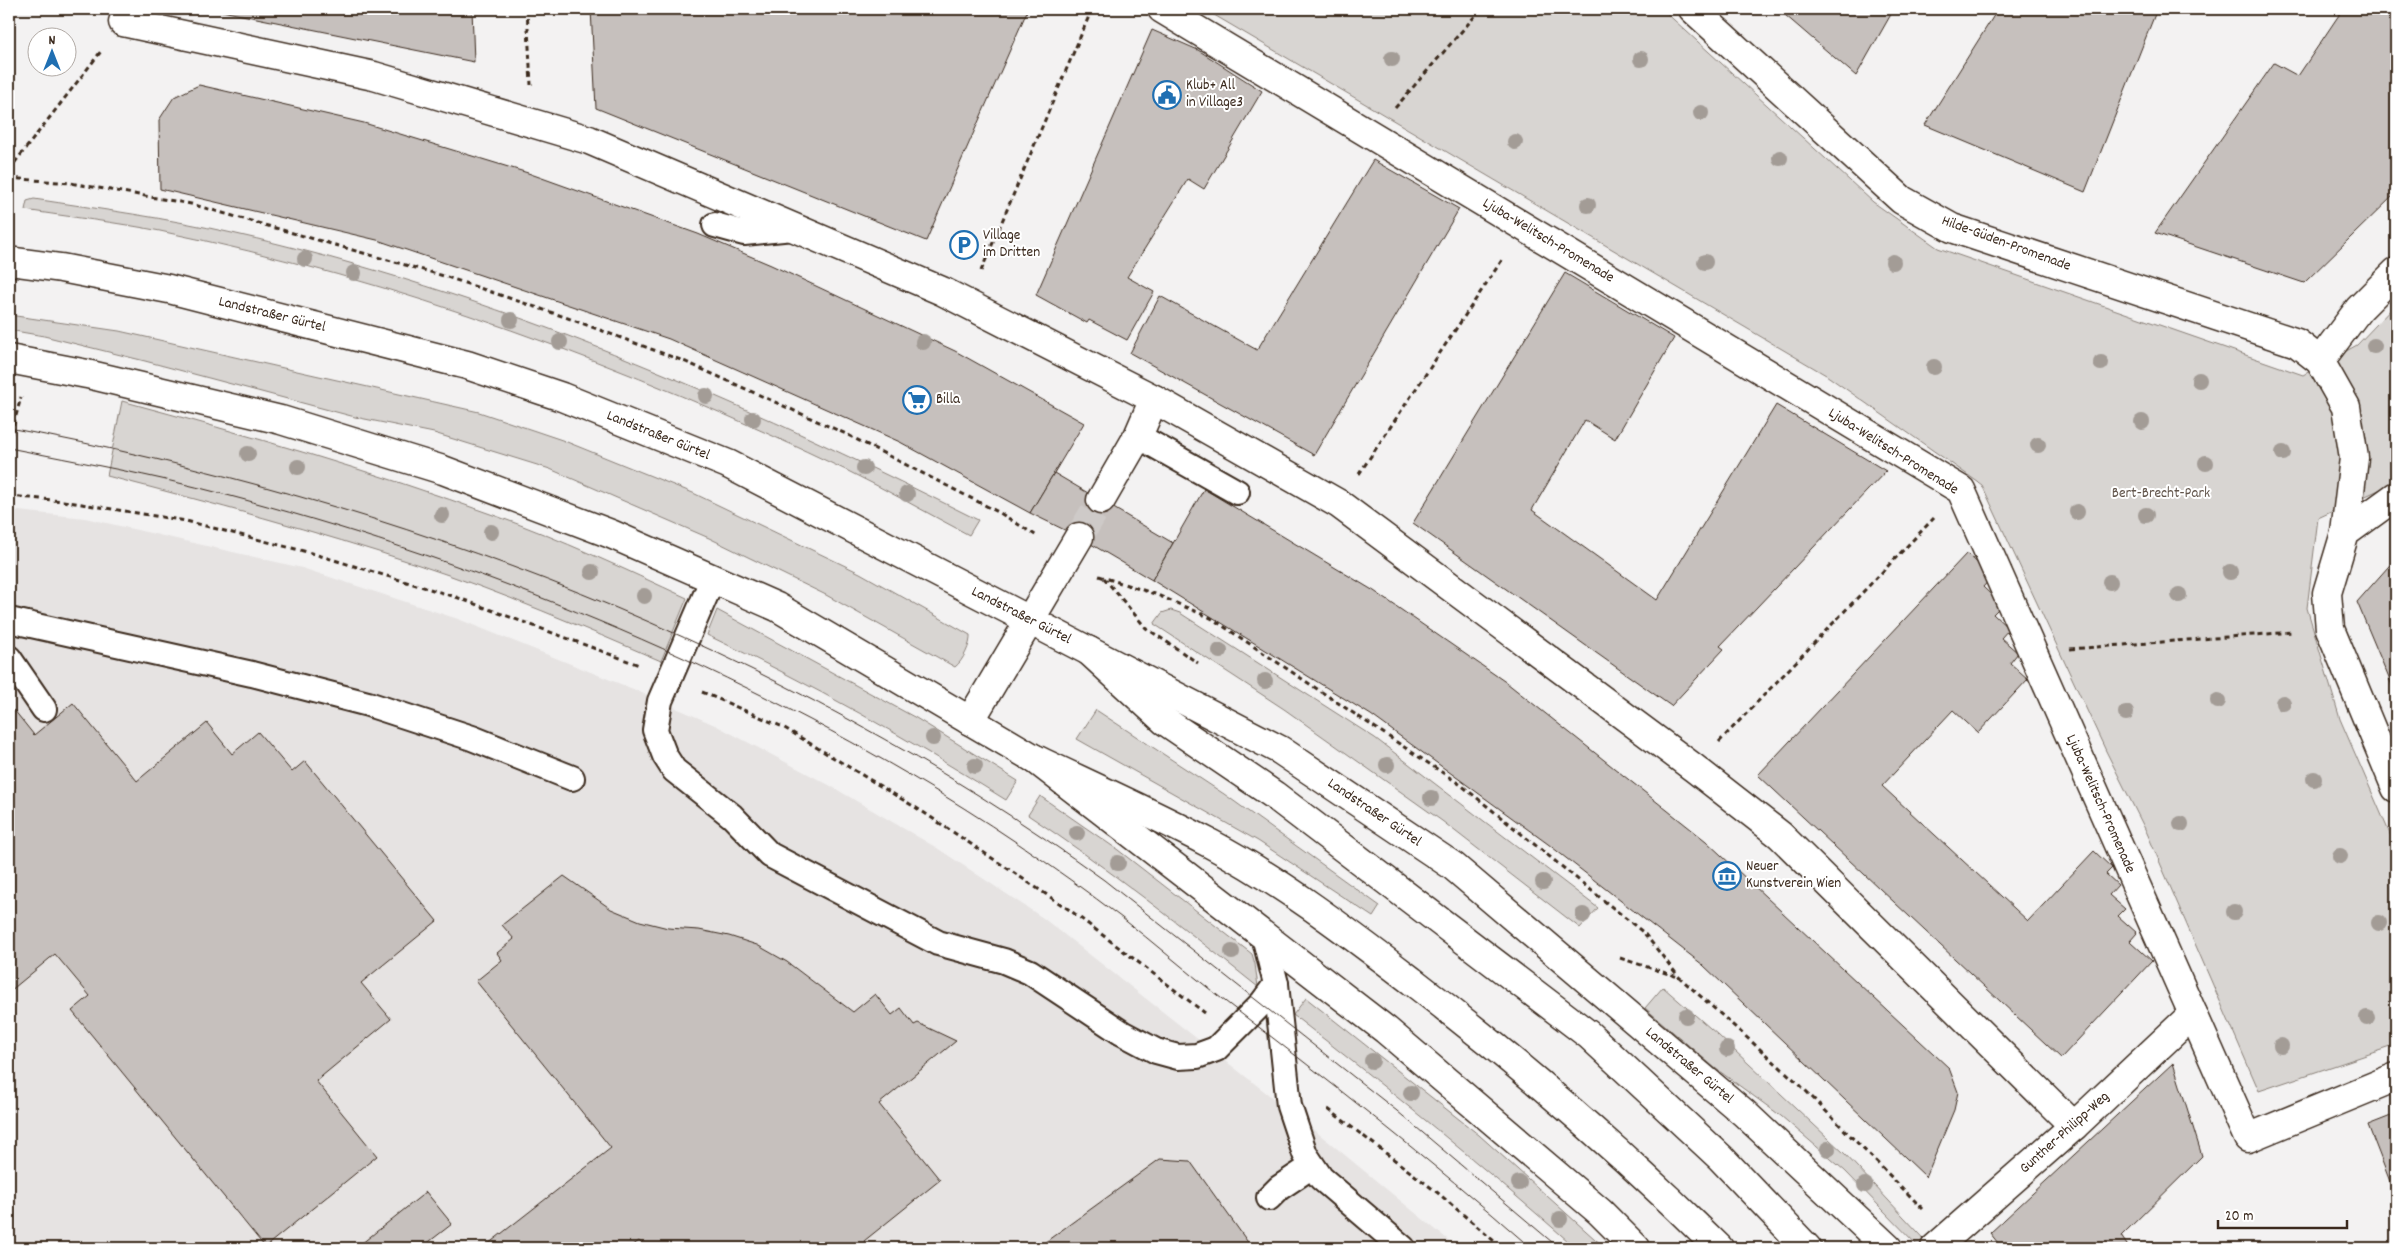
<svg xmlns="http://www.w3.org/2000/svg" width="2405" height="1257" viewBox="0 0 2405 1257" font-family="Dekko,sans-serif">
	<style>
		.built { fill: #e6e3e2 }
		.green { fill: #d8d5d2; stroke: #8a8078 }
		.building { fill: #c6c0bd; stroke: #3b2a1e }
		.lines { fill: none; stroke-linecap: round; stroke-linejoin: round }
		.street-tunnel { stroke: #cecac8; stroke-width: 28; stroke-dasharray: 28 14; stroke-linecap: butt }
		.lane-casing { stroke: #3b2a1e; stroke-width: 28 }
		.street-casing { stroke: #3b2a1e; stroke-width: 31 }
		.primary-casing { stroke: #3b2a1e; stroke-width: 31 }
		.highway-casing { stroke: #3b2a1e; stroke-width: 31 }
		.path { stroke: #3b2a1e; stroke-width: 3; stroke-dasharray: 5 4; stroke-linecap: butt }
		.lane { stroke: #fff; stroke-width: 24 }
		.street { stroke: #fff; stroke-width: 28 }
		.primary { stroke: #fff; stroke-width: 28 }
		.highway { stroke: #fff; stroke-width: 28 }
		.tram { stroke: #3b2a1e; stroke-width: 1 }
		.tree { fill: #a39c96 }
		.labels { text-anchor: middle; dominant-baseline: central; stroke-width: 4; stroke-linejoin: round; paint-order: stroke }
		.poi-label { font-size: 15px; fill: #3b2a1e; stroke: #fff; text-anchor: start }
		.street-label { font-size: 15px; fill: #3b2a1e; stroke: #fff }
		.park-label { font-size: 15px; fill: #62554b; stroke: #fff }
	</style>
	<rect width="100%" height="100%" fill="#f3f2f2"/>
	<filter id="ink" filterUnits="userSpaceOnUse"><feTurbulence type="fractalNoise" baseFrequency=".02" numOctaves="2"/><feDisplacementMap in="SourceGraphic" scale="10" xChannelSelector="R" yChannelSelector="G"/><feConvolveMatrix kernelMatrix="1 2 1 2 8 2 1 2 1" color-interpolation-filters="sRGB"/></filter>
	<g filter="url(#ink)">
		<path class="built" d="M 9,510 L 85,518 L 302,568 L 458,619 L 633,689 L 717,726 L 829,785 L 937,848 L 1043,918 L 1329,1142 L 1458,1248 L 9,1248 Z"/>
		<g class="green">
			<path d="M 1204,9 L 1662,9 L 1873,202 L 1938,248 L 2303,375 L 2357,345 L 2396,304 L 2396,482 L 2318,518 L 2307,608 L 2340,719 L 2396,848 L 2396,1045 L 2259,1091 L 2147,833 L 2106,751 L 1982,485 L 1826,375 Z"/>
			<path d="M 34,199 C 100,209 167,218 232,233 C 494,292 739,400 978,520 L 969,535 C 929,514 889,491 848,471 C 629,366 398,280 160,231 C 115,222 70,217 25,210 L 27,201 Z"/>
			<path d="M 9,315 L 119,331 L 479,412 L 562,440 L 693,493 L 860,573 L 970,635 C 971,644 963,661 955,667 L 826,595 L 709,538 L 550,469 L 434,433 L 355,417 L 145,361 L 44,336 L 9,330 Z"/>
			<path d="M 122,401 C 248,435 373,471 496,516 C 561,539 624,569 687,598 L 661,661 C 582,627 501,592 419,565 C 316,531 212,503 107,476 Z"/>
			<path d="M 717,610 L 916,718 L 1018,781 L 1006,800 C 909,739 811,684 707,635 Z"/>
			<path d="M 1171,610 L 1180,613 L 1375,738 L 1598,908 L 1580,928 L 1442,821 L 1284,709 L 1154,624 L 1162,613 Z"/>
			<path d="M 1096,710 L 1224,794 L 1380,906 L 1373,917 L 1258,841 L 1077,739 Z"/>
			<path d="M 1040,796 L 1118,850 L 1252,954 L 1255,964 L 1258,987 C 1183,927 1108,868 1028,815 Z"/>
			<path d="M 1663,987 L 1718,1035 L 1844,1153 L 1933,1248 L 1920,1248 L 1845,1171 L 1781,1116 L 1715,1068 L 1645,1008 Z"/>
			<path d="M 1306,998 L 1479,1135 L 1605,1248 L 1576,1248 C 1484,1167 1390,1090 1293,1015 Z"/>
		</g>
		<g class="building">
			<path d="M 212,9 L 472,9 L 474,62 Z"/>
			<path d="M 591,9 L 1028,9 L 926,241 L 596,108 Z"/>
			<path d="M 1778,9 L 1894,9 L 1856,76 Z"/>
			<path d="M 1998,9 L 2157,9 L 2085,192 L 1925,125 Z"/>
			<path d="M 2343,9 L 2396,9 L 2396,193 L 2304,283 L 2155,233 L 2274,63 L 2298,76 Z"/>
			<path d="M 1152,30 L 1198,50 L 1262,91 L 1204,189 L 1188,179 L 1127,277 L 1154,292 L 1127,340 L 1089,320 L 1087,323 L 1036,295 Z"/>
			<path d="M 199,85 L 364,123 L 528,173 L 698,234 L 771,265 L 955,351 L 1084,423 L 1030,513 L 900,442 L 669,339 L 377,240 L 160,189 L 159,120 L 174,97 Z"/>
			<path d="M 1373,160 L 1459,209 L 1314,455 L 1130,353 L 1160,296 L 1257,350 Z"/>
			<path d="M 1565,273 L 1674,338 L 1615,439 L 1585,420 L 1532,510 L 1657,600 L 1776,405 L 1886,471 L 1720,646 L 1724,649 L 1671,706 L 1413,523 Z"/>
			<path d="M 1054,473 L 1173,543 L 1152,580 L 1079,537 L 1030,513 Z"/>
			<path d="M 1204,489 L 1374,591 L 1507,683 L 1706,841 L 1949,1068 L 1958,1092 L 1954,1110 L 1926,1177 L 1703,965 L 1548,844 L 1371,715 L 1152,580 Z"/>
			<path d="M 1967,553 L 1992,577 L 1983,587 L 2002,605 L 1993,614 L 2009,629 L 2001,638 L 2018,653 L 2010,663 L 2028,679 L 1978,733 L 1953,710 L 1882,786 L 2028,921 L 2094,851 L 2112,868 L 2106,874 L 2118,885 L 2109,895 L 2125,909 L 2118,916 L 2137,933 L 2130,941 L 2152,961 L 2061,1058 L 1758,775 Z"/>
			<path d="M 2396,558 L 2396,695 L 2357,602 Z"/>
			<path d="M 73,703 L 137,781 L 207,723 L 232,754 L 258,732 L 292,772 L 305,761 L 437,921 L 361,983 L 391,1019 L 316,1081 L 377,1156 L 265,1247 L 72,1011 L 90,996 L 55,954 L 9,992 L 9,714 L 14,710 L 34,735 Z"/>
			<path d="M 564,876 L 611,909 L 640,921 L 668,928 L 699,930 L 729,936 L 757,945 L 787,962 L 853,1012 L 875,994 L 892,1015 L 901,1008 L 914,1025 L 918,1023 L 956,1041 L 879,1104 L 940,1180 L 864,1241 L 869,1248 L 646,1248 L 639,1241 L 629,1248 L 483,1248 L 611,1148 L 476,981 L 502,960 L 497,953 L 514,939 L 502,925 Z"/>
			<path d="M 9,1060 L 15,1068 L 9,1073 Z"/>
			<path d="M 2173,1063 L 2202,1156 L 2121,1236 L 2129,1248 L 2002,1248 L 1990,1233 Z"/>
			<path d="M 2396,1114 L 2396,1197 L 2368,1125 Z"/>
			<path d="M 1160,1159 L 1190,1161 L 1252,1248 L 1037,1248 Z"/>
			<path d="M 426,1192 L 452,1224 L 421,1248 L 356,1248 Z"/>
		</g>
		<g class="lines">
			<path class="street-tunnel" d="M 1079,537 L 1101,500"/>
			<defs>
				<g id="lane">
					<path d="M 715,225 L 744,233 L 793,228"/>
					<path d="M 1138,436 L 1237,492"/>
					<path d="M 713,578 L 660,701 L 655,730 L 665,756 L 674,770 L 732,816 L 770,855 L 938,943 L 1004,961 L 1030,972 L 1122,1033 L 1156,1051 L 1178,1057 L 1197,1056 L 1216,1049 L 1262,1003 L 1276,984"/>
					<path d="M 9,620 L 252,674 L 368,704 L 472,738 L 572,778"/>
					<path d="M 9,658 L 44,709"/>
					<path d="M 1264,936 L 1276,984 L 1289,1106 L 1305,1154 L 1321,1178 L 1403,1248"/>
					<path d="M 1269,1198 L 1279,1188 L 1312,1166"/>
				</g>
				<g id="street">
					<path d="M 1162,9 L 1961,490 L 2248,1138 L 2396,1077"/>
					<path d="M 1693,9 L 1902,200 L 1952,228 L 2297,343 L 2320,361 L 2346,407 L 2354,458 L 2345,533"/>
					<path d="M 123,22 L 374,76 L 589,140 L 942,291 L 1154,399 L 1339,504 L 1694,768 L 1780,835 L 2074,1126"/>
					<path d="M 2320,361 L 2359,309 L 2396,272"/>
					<path d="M 2396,496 L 2345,533 L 2327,593 L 2330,629 L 2396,788"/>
					<path d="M 1101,500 L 1138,436 L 1154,399"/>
					<path d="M 970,721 L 1079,537"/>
					<path d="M 1935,1248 L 2074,1126 L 2193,1014"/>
				</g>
				<g id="primary">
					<path d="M 9,261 L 61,268 L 169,289 L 467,365 L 562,397 L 728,464 L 1280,750 L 1453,866 L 1744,1113 L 1888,1248"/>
					<path d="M 9,359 L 87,374 L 281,420 L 443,470 L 611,534 L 777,607 L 1035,759 L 1386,1030 L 1600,1212 L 1636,1248"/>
				</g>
				<g id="highway">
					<path d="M 1089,651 L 1165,721 L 1274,795 L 1589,1035 L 1721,1158 L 1807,1248"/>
					<path d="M 1035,759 C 1094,787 1154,814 1211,844 C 1281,881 1349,933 1412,981 C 1520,1064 1622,1152 1719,1248"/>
				</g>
			</defs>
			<use href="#lane" class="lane-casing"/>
			<use href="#street" class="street-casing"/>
			<use href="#primary" class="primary-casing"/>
			<use href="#highway" class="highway-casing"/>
			<g class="path">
				<path d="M 527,9 L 531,85"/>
				<path d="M 1395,108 L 1481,9"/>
				<path d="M 9,170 L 102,50"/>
				<path d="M 9,178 L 70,183 L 191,204 L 444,276 L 565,317 L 686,362 L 846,434 L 1000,513 L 1037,536"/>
				<path d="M 981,271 L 1092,9"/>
				<path d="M 9,442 L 21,397"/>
				<path d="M 1359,474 L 1504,257"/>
				<path d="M 9,496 L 63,501 L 186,521 L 311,553 L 456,597 L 639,665"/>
				<path d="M 1099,576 L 1155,594 L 1211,618 L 1461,785 L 1644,933 L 1679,977 L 1799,1084 L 1923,1209"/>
				<path d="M 1104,578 L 1146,628 L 1198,663"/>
				<path d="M 2070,649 L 2293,632"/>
				<path d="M 702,692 L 783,727 L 923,812 L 1071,911 L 1205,1013"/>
				<path d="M 1719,742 L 1934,518"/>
				<path d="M 1620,958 L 1678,977"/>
				<path d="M 1328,1109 L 1438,1193 L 1502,1248"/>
			</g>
			<use href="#lane" class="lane"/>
			<use href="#street" class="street"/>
			<use href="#primary" class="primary"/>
			<use href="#highway" class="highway"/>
			<g class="tram">
				<path d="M 9,428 C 399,501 781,646 1104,880 L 1397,1111 L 1559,1248"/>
				<path d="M 9,448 C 80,462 152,475 223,494 C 459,556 700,652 911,776 C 983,818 1055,867 1122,918 C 1154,943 1185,970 1217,995 C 1324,1077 1430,1159 1531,1248"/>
			</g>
		</g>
		<g class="tree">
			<circle cx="1392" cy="59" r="8"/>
			<circle cx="1641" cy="59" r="8"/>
			<circle cx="1701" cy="113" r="8"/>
			<circle cx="1515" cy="142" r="8"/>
			<circle cx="1780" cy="158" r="8"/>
			<circle cx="1588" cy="205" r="8"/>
			<circle cx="305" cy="259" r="8"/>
			<circle cx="1705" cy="262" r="8"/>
			<circle cx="1893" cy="262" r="8"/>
			<circle cx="354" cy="273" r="8"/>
			<circle cx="511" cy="320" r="8"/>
			<circle cx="560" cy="342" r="8"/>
			<circle cx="923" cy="342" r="8"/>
			<circle cx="2374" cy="346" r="8"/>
			<circle cx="2101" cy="363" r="8"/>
			<circle cx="1934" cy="367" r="8"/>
			<circle cx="2199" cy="380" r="8"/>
			<circle cx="706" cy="396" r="8"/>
			<circle cx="753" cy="419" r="8"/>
			<circle cx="2142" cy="422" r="8"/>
			<circle cx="2038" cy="445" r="8"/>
			<circle cx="2283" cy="453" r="8"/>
			<circle cx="248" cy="454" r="8"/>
			<circle cx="2206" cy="463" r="8"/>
			<circle cx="298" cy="467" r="8"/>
			<circle cx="864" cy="468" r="8"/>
			<circle cx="907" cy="494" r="8"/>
			<circle cx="2077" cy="512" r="8"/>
			<circle cx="442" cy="515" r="8"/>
			<circle cx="2146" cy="515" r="8"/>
			<circle cx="491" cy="532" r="8"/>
			<circle cx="592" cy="572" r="8"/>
			<circle cx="2230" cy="572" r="8"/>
			<circle cx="2110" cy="582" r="8"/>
			<circle cx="2179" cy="595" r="8"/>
			<circle cx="644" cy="596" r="8"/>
			<circle cx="1220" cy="651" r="8"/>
			<circle cx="1265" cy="681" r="8"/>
			<circle cx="2218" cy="701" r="8"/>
			<circle cx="2283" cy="703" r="8"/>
			<circle cx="2126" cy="713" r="8"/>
			<circle cx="933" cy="738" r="8"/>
			<circle cx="1387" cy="765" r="8"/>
			<circle cx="975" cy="766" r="8"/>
			<circle cx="2314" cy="779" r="8"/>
			<circle cx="1431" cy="798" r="8"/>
			<circle cx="2181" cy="824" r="8"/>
			<circle cx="1077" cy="833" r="8"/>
			<circle cx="2340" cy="856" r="8"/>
			<circle cx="1118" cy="863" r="8"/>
			<circle cx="1543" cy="882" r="8"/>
			<circle cx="2234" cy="912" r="8"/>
			<circle cx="1583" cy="915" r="8"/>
			<circle cx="2379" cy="923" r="8"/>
			<circle cx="1232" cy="952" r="8"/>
			<circle cx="1686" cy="1016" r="8"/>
			<circle cx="2367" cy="1018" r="8"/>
			<circle cx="2281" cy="1046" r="8"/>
			<circle cx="1727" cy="1049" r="8"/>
			<circle cx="1372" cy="1061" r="8"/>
			<circle cx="1411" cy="1093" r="8"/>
			<circle cx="1828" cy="1149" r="8"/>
			<circle cx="1519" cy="1183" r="8"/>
			<circle cx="1865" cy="1185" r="8"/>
			<circle cx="1560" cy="1219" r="8"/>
		</g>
	</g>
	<defs>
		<symbol id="civic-ring" viewBox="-11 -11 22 22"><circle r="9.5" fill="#fff" stroke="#1f6fb2" stroke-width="1.5"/><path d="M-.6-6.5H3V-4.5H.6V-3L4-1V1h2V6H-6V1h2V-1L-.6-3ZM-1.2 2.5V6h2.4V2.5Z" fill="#1f6fb2"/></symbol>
		<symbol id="parking-ring" viewBox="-11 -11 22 22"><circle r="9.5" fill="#fff" stroke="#1f6fb2" stroke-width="1.5"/><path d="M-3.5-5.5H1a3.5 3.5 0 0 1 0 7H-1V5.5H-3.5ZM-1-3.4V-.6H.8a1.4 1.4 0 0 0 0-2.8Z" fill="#1f6fb2"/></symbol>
		<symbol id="supermarket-ring" viewBox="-11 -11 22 22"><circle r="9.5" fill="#fff" stroke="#1f6fb2" stroke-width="1.5"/><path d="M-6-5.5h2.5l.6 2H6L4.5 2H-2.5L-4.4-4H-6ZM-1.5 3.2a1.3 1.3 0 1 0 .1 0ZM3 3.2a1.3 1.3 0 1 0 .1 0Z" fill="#1f6fb2"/></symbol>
		<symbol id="museum-ring" viewBox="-11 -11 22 22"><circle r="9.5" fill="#fff" stroke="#1f6fb2" stroke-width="1.5"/><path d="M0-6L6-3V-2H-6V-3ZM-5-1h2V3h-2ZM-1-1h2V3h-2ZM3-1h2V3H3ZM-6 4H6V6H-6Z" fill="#1f6fb2"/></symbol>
	</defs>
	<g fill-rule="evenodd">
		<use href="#civic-ring" x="1151" y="79" width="32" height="32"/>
		<use href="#parking-ring" x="948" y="229" width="32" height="32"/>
		<use href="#supermarket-ring" x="901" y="384" width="32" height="32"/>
		<use href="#museum-ring" x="1711" y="860" width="32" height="32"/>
	</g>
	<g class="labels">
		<g class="poi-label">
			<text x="1186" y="86">Klub+ All<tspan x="1186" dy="17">in Village3</tspan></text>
			<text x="983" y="236">Village<tspan x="983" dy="17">im Dritten</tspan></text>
			<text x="936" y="400">Billa</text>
			<text x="1746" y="867">Neuer<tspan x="1746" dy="17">Kunstverein Wien</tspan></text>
		</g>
		<g class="street-label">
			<text transform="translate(1548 241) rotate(31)">Ljuba-Welitsch-Promenade</text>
			<text transform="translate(2006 244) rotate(20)">Hilde-Güden-Promenade</text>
			<text transform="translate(272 315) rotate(14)">Landstraßer Gürtel</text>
			<text transform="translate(658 436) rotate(22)">Landstraßer Gürtel</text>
			<text transform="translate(1893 452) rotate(32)">Ljuba-Welitsch-Promenade</text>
			<text transform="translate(1021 616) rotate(27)">Landstraßer Gürtel</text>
			<text transform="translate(2100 804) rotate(66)">Ljuba-Welitsch-Promenade</text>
			<text transform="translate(1374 813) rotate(34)">Landstraßer Gürtel</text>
			<text transform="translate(1689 1066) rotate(40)">Landstraßer Gürtel</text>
			<text transform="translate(2065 1133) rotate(-42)">Gunther-Philipp-Weg</text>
		</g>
		<g class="park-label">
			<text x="2161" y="494">Bert-Brecht-Park</text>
		</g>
	</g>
	<rect width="2405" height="1257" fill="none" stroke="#fff" stroke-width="30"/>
	<rect x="15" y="15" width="2375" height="1227" fill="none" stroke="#3b2a1e" stroke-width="2" filter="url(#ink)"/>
	<g transform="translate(52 52)"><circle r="24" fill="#ffffff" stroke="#b1aaa5"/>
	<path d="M0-4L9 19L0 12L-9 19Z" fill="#1f6fb2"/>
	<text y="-8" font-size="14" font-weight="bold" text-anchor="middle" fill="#3b2a1e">N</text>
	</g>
	<path d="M2218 1220v8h129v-8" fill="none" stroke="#3b2a1e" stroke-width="2.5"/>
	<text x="2225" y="1220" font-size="15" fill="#3b2a1e" stroke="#ffffff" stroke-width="4" paint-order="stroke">20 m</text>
</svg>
